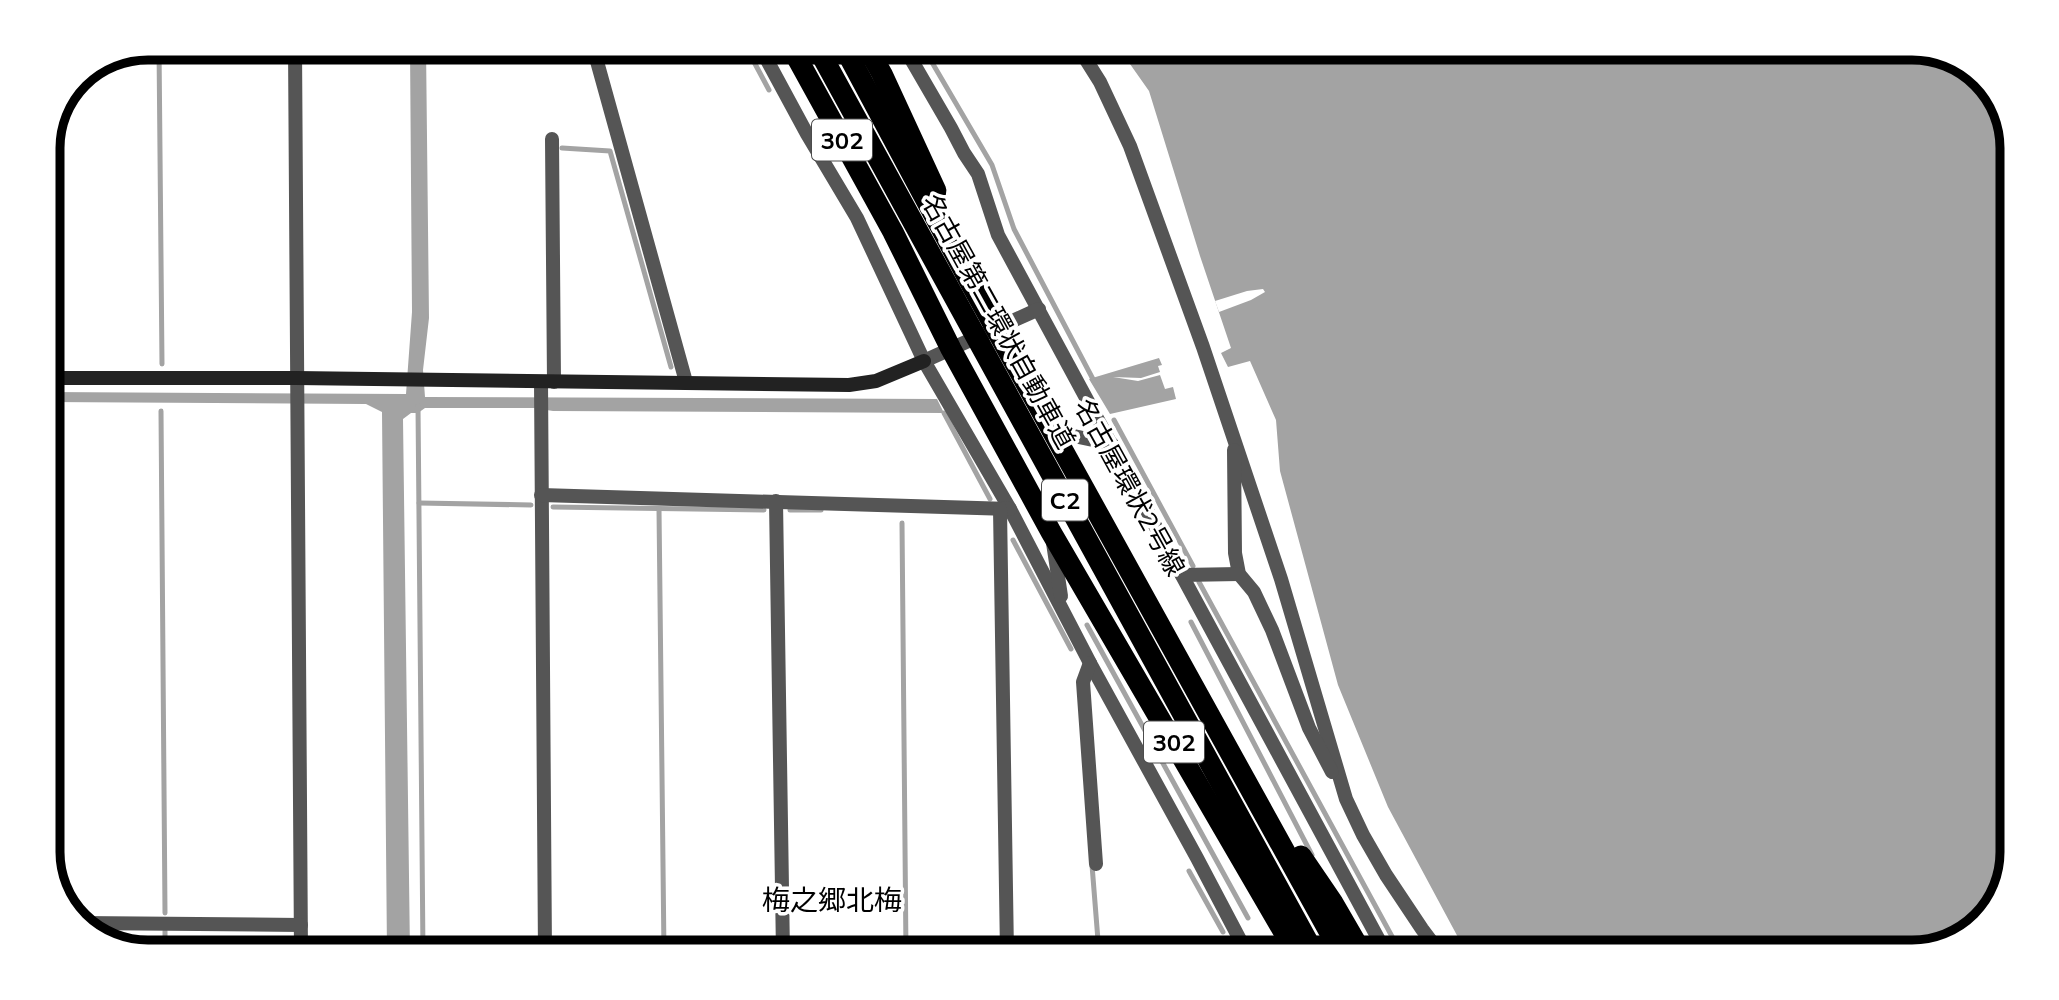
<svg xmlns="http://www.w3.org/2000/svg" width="2059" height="1000" viewBox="0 0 2059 1000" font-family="Mulish,'Noto Sans JP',sans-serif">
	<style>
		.water { fill: #a3a3a3 }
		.pier { fill: #fff }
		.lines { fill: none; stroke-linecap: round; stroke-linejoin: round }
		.stream { stroke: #a3a3a3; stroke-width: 5 }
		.street { stroke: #555; stroke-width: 14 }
		.secondary { stroke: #222; stroke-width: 14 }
		.highway { stroke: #000; stroke-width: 21 }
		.labels { text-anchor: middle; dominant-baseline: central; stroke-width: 7; stroke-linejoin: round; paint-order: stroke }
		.shield { fill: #fff; stroke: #4c4c4c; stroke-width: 2 }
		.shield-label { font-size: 24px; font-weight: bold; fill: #000 }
		.street-label { font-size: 26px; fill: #000; stroke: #fff }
		.neighbourhood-label { font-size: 28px; fill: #000; stroke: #fff }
		.rim { fill: none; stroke: #000; stroke-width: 9 }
	</style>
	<rect width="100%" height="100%" fill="#fff"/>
	<g class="water">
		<path d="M 410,47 L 426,47 L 429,318 L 423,370 L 425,397 L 937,399 L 944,413 L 553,411 L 534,408 L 425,408 L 418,413 L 411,413 L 403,419 L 410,953 L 387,953 L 382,412 L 366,404 L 47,402 L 47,392 L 406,394 L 412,312 Z"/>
		<path d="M 1118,47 L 1911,47 L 1955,57 L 1995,92 L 2012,141 L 2012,852 L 2002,896 L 1967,936 L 1912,953 L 1476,953 L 1460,941 L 1388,807 L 1338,685 L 1280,471 L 1276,420 L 1250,361 L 1228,367 L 1221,353 L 1231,348 L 1200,256 L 1149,91 Z"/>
		<path d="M 1159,358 L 1162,365 L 1158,366 L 1160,372 L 1141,378 L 1113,377 L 1138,381 L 1160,375 L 1165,389 L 1173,387 L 1176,399 L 1110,414 L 1089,379 Z"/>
	</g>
	<path class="pier" d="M 1263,289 L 1265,292 L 1251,300 L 1219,312 L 1215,301 L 1247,291 Z"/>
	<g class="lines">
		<g class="stream">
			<path d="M 159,47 L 162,364"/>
			<path d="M 746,47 L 769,90"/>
			<path d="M 923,47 L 992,165 L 1014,229 L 1095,383"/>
			<path d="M 562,148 L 610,151 L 671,367"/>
			<path d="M 418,406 L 423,953"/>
			<path d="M 161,411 L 165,913"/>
			<path d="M 944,413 L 990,499"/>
			<path d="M 1114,420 L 1193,566"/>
			<path d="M 419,503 L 531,505"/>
			<path d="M 553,507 L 764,510"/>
			<path d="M 659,509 L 664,953"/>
			<path d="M 790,510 L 821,510"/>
			<path d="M 902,523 L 906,953"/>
			<path d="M 1013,540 L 1071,649"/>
			<path d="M 1199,582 L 1401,953"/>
			<path d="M 1191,622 L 1312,855"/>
			<path d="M 1087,625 L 1248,918"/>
			<path d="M 1092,865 L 1099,953"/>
			<path d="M 1189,871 L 1223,932"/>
			<path d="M 165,931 L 165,953"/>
		</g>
		<g class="street">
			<path d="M 295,47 L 301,953"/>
			<path d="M 593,47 L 686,382"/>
			<path d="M 760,47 L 807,134 L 857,218 L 924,361 L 1010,509 L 1090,663 L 1197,858 L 1247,953"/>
			<path d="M 904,47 L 951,128 L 964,153 L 978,174 L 998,235 L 1386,953"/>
			<path d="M 1078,47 L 1100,82 L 1130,146 L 1203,347 L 1281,579 L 1346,799 L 1363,835 L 1386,875 L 1422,929 L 1440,953"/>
			<path d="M 552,139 L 554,382"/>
			<path d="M 924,361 L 1039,309"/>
			<path d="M 541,382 L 545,953"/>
			<path d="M 1069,435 L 1112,444"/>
			<path d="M 1234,450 L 1235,553 L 1239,574 L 1254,592 L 1272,630 L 1309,728 L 1332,772"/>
			<path d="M 541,495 L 1010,509"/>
			<path d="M 776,501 L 783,953"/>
			<path d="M 1000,509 L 1007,953"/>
			<path d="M 1053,543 L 1061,596"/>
			<path d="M 1182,575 L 1239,574"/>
			<path d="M 1090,663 L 1083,682 L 1096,864"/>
			<path d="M 81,923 L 301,925"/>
		</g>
		<path class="secondary" d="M 47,378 L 296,378 L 849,385 L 876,381 L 924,361"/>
		<g class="highway">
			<path d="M 791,47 L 893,232 L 951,349 L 1051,532 L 1296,953"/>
			<path d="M 817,47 L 1314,953"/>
			<path d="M 844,47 L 972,286 L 1341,953"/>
			<path d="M 867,47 L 882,74 L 936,191"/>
			<path d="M 1301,856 L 1333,903 L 1362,953"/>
		</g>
	</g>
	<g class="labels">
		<g class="shield">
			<rect x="812" y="119.5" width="60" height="41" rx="5"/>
			<rect x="1042" y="479.5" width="46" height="41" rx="5"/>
			<rect x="1144" y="721.5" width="60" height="41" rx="5"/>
		</g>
		<g class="shield-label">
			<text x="842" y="140">302</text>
			<text x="1065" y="500">C2</text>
			<text x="1174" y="742">302</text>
		</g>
		<g class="street-label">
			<text transform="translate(999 321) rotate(61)">名古屋第二環状自動車道</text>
			<text transform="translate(1130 487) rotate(61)">名古屋環状2号線</text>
		</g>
		<g class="neighbourhood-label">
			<text x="832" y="899">梅之郷北梅</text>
		</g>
	</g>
	<path d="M0 0H2059V1000H0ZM148 60H1912A88 88 0 0 1 2000 148V852A88 88 0 0 1 1912 940H148A88 88 0 0 1 60 852V148A88 88 0 0 1 148 60Z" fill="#fff" fill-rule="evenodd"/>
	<path class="rim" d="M148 60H1912A88 88 0 0 1 2000 148V852A88 88 0 0 1 1912 940H148A88 88 0 0 1 60 852V148A88 88 0 0 1 148 60Z"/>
</svg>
